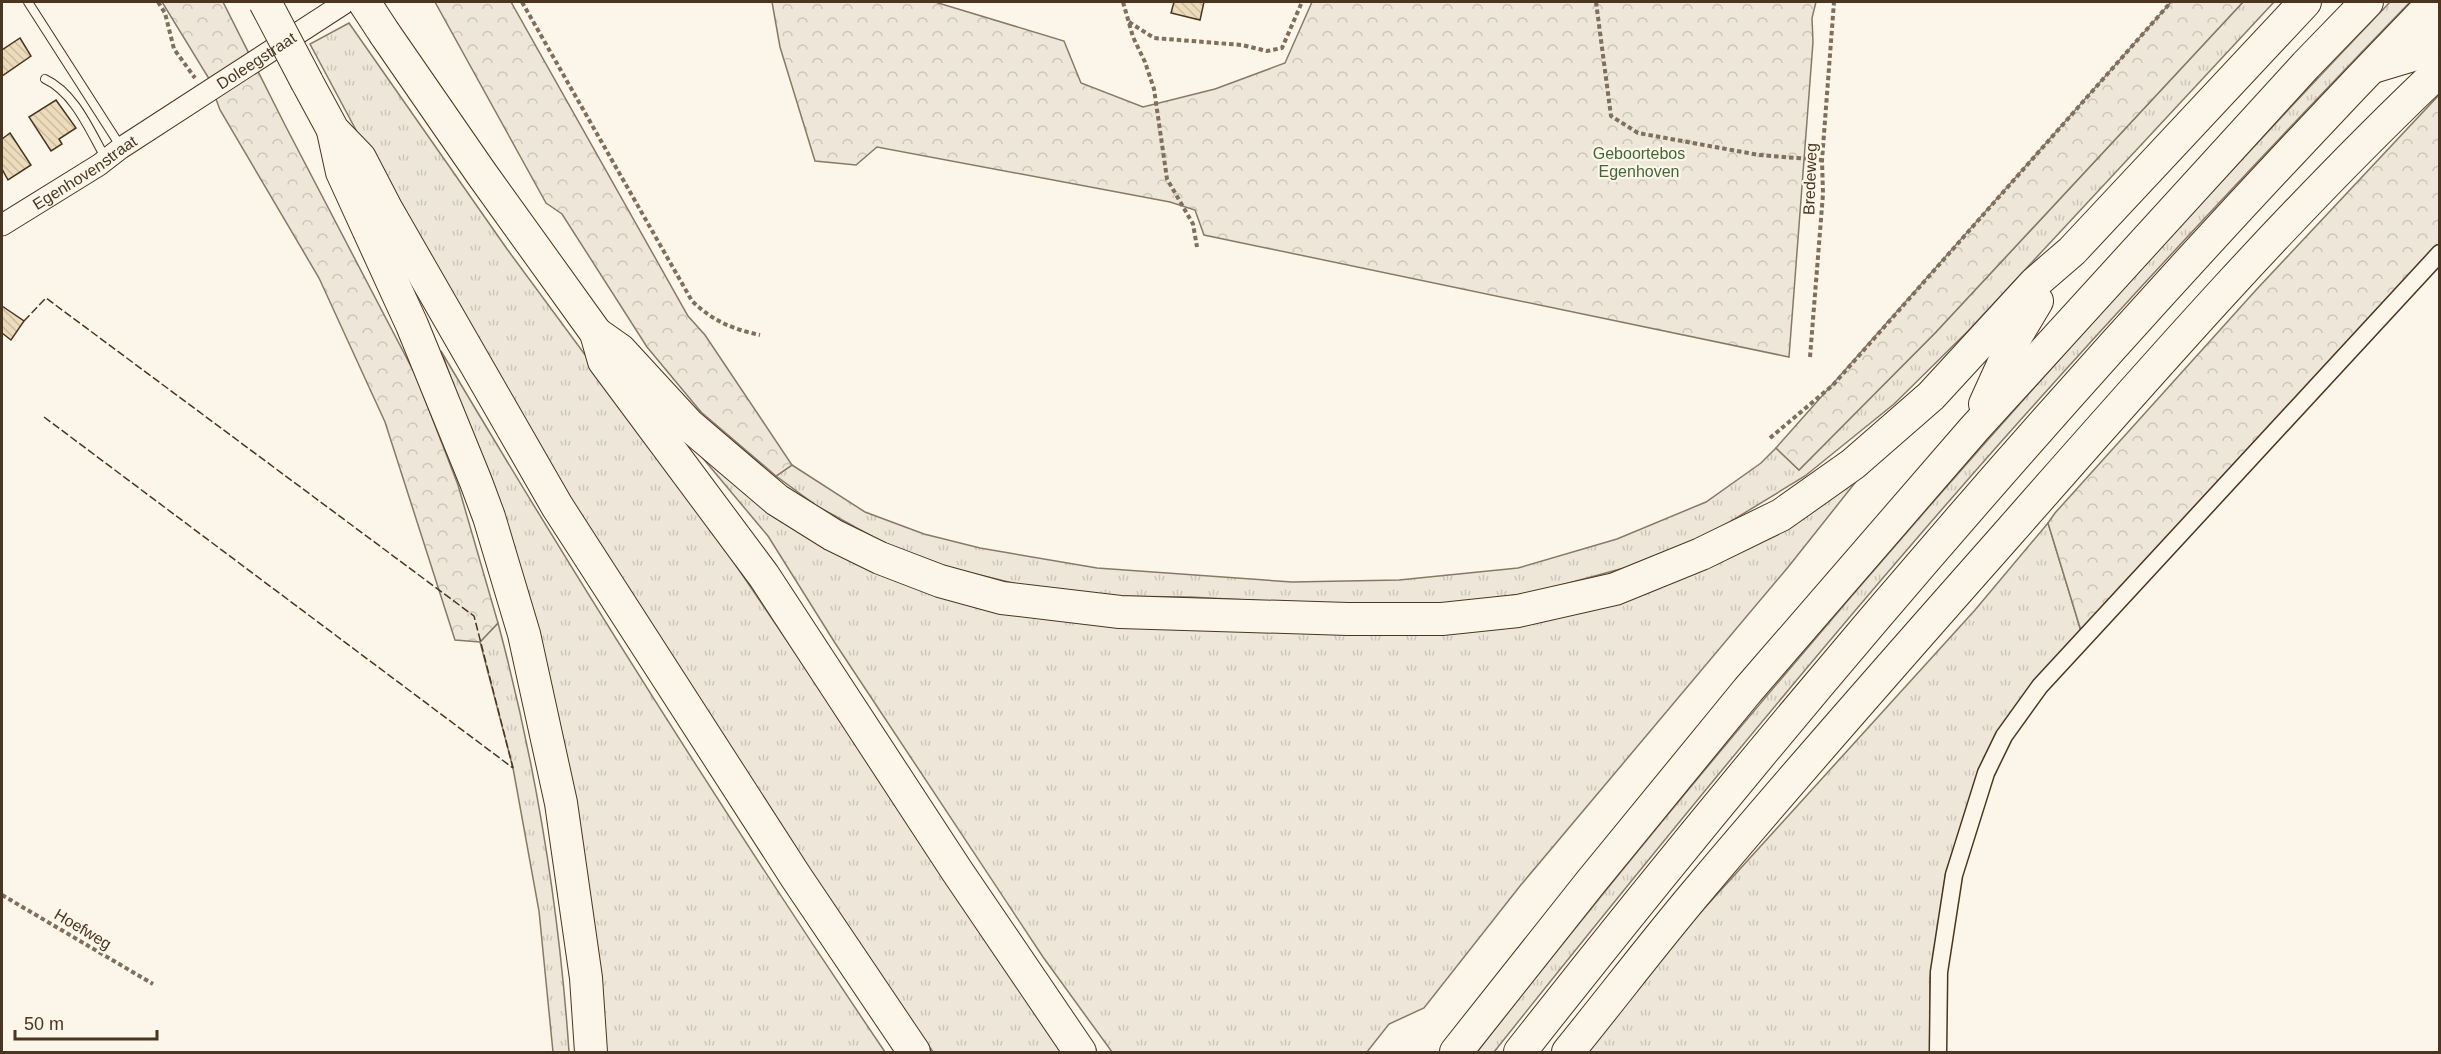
<svg xmlns="http://www.w3.org/2000/svg" width="2441" height="1054" viewBox="0 0 2441 1054" font-family="Helvetica,sans-serif">
	<style>
		.grass { fill: url(#grass-tufts); stroke: #887966; stroke-width: 1.5 }
		.forest { fill: url(#forest-crowns); stroke: #887966; stroke-width: 1.5 }
		.building { fill: url(#building-back-hatch); stroke: #4a3520; stroke-width: 1.5 }
		.lines { fill: none; stroke-linecap: round; stroke-linejoin: round }
		.service-casing { stroke: #4a3520; stroke-width: 10 }
		.minor-casing { stroke: #4a3520; stroke-width: 19 }
		.tertiary-casing { stroke: #4a3520; stroke-width: 23 }
		.motorway-casing { stroke: #4a3520; stroke-width: 34 }
		.path { stroke: #7f6f5c; stroke-width: 4; stroke-dasharray: 4.5 3; stroke-linecap: butt }
		.service { stroke: #fbf6e9; stroke-width: 8 }
		.minor { stroke: #fbf6e9; stroke-width: 16 }
		.tertiary { stroke: #fbf6e9; stroke-width: 21 }
		.motorway { stroke: #fbf6e9; stroke-width: 32 }
		.motorway-bridge-casing { stroke: #4a3520; stroke-width: 34; stroke-linecap: butt }
		.motorway-bridge { stroke: #fbf6e9; stroke-width: 32 }
		.fence { stroke: #4a3520; stroke-width: 1.5; stroke-dasharray: 8 3; stroke-linecap: butt }
		.labels { text-anchor: middle; dominant-baseline: central; stroke-width: 4.5; stroke-linejoin: round; paint-order: stroke }
		.street-label { font-size: 16px; fill: #4a3520; stroke: #fbf6e9 }
		.park-label { font-size: 16px; fill: #436837; stroke: #fbf6e9 }
	</style>
	<defs>
		<pattern id="grass-tufts" width="24" height="20" patternUnits="userSpaceOnUse" patternTransform="scale(1.5)"><rect width="24" height="20" fill="#ede6d9"/><path d="M3 7l-1-3M5 7V3M7 7l1-3M15 17l-1-3M17 17v-4M19 17l1-3" fill="none" stroke="#cdc6ba"/></pattern>
		<pattern id="forest-crowns" width="20" height="18" patternUnits="userSpaceOnUse" patternTransform="scale(1.5)"><rect width="20" height="18" fill="#ede6d9"/><path d="M2 6a3 3 0 1 1 6 0M12 15a3 3 0 1 1 6 0" fill="none" stroke="#cdc6ba"/></pattern>
		<pattern id="building-back-hatch" width="6" height="6" patternUnits="userSpaceOnUse" patternTransform="scale(1.5)"><rect width="6" height="6" fill="#ecdcbc"/><path d="M-1 5l2 2M0 0l6 6M5-1l2 2" fill="none" stroke="#ccbda1"/></pattern>
	</defs>
	<rect width="100%" height="100%" fill="#fbf6e9"/>
	<g class="grass">
		<path d="M 2243,2 L 2274,2 L 1968,331 L 1894,404 L 1805,476 L 1710,534 L 1624,568 L 1536,592 L 1466,602 L 1380,607 L 1190,597 L 1101,596 L 1021,585 L 951,568 L 884,543 L 817,506 L 776,476 L 792,465 L 865,512 L 924,534 L 980,548 L 1097,568 L 1292,582 L 1399,580 L 1518,568 L 1617,539 L 1706,502 L 1761,463 L 1776,448 L 1799,470 L 1936,332 Z"/>
		<path d="M 2390,2 L 2410,2 C 2271,146 2133,293 2000,443 C 1825,641 1658,846 1494,1052 L 1477,1052 C 1763,687 2070,338 2390,2 Z"/>
		<path d="M 349,23 L 507,249 L 687,493 L 1065,1052 L 933,1052 L 822,890 L 524,426 L 410,231 L 310,44 Z"/>
		<path d="M 441,351 C 582,589 730,823 885,1052 L 603,1052 L 494,495 Z"/>
		<path d="M 701,456 L 977,606 L 1046,619 L 1144,625 L 1481,627 L 1862,474 L 1789,566 L 1520,886 L 1424,1008 L 1389,1024 L 1367,1052 L 1112,1052 L 1043,957 L 835,643 L 768,536 Z"/>
		<path d="M 2048,523 L 2081,631 L 1978,775 L 1946,872 L 1930,978 L 1930,1052 L 1588,1052 L 1690,924 L 1975,610 Z"/>
		<path d="M 498,623 C 536,765 559,906 569,1052 L 553,1052 L 539,911 L 513,768 L 480,642 Z"/>
	</g>
	<g class="forest">
		<path d="M 162,2 L 223,2 L 285,125 L 416,376 L 458,485 L 498,623 L 480,642 L 455,640 L 385,422 L 319,278 L 220,110 L 208,77 Z"/>
		<path d="M 435,2 L 511,2 L 688,316 L 705,335 L 792,465 L 776,476 L 701,412 L 647,347 L 562,214 L 546,203 Z"/>
		<path d="M 772,2 L 935,2 L 1064,41 L 1081,83 L 1143,107 L 1215,89 L 1285,63 L 1312,2 L 1816,2 L 1812,18 L 1813,42 L 1789,357 L 1204,235 L 1195,210 L 1170,202 L 877,147 L 856,165 L 815,161 L 780,47 Z"/>
		<path d="M 2171,2 L 2243,2 L 1936,332 L 1799,470 L 1776,448 Z"/>
		<path d="M 2439,95 L 2439,245 L 2081,631 L 2048,523 L 2055,513 L 2256,290 Z"/>
	</g>
	<g class="building">
		<path d="M 1174,2 L 1204,2 L 1200,20 L 1171,13 Z"/>
		<path d="M 20,38 L 31,56 L 2,76 L 2,50 Z"/>
		<path d="M 56,100 L 76,128 L 59,139 L 62,144 L 51,151 L 29,117 Z"/>
		<path d="M 10,133 L 31,165 L 8,180 L 2,169 L 2,139 Z"/>
		<path d="M 2,306 L 24,321 L 11,340 L 2,333 Z"/>
	</g>
	<g class="lines">
		<defs>
			<g id="service">
				<path d="M 28,2 L 121,147"/>
				<path d="M 45,79 C 75,93 90,131 106,159"/>
			</g>
			<path id="minor" d="M 1938,1052 L 1939,972 L 1954,875 L 1986,773 L 2004,736 L 2040,686 L 2440,253"/>
			<g id="tertiary">
				<path id="s1" d="M 2,225 L 99,165 L 121,148 L 346,2"/>
			</g>
			<g id="motorway">
				<path d="M 385,34 L 481,173 L 596,333 L 604,361 L 764,576 L 957,871 L 1080,1052"/>
				<path d="M 2373,67 L 2413,55 L 2440,31"/>
				<path d="M 307,82 L 333,130 L 360,158 L 387,210 L 557,506 L 796,877 L 914,1052"/>
				<path d="M 333,131 L 342,172 L 412,325 L 476,482 L 489,517 L 524,634 L 561,803 L 586,978 L 591,1052"/>
				<path d="M 596,333 L 620,350 L 689,425 L 777,500 L 833,535 L 880,558 L 940,581 L 1002,598 L 1120,612 L 1348,619 L 1442,619 L 1518,611 L 1615,589 L 1701,554 L 1781,515 L 1853,464 L 1931,396 L 2035,283 L 2072,251 L 2305,2"/>
				<path d="M 1985,404 L 2015,338 L 2037,301"/>
				<path d="M 1456,1052 L 1590,883 L 1748,690 L 1974,429 L 2306,65 L 2367,2"/>
				<path d="M 1520,1052 C 1807,687 2111,335 2434,2"/>
				<path d="M 1568,1052 C 1612,998 1655,941 1700,888 C 1802,766 1907,648 2012,529 C 2150,372 2288,214 2440,70"/>
			</g>
		</defs>
		<use href="#service" class="service-casing"/>
		<use href="#minor" class="minor-casing"/>
		<use href="#tertiary" class="tertiary-casing"/>
		<use href="#motorway" class="motorway-casing"/>
		<g class="path">
			<path d="M 158,2 L 165,13 L 174,49 L 195,78"/>
			<path d="M 522,2 L 692,301 C 713,321 732,329 760,335"/>
			<path d="M 1123,2 L 1133,37 L 1145,62 L 1154,89 L 1167,179 L 1193,224 L 1197,247"/>
			<path d="M 1596,2 L 1611,116 L 1638,133 L 1759,155 L 1822,160"/>
			<path d="M 1129,22 L 1154,38 L 1242,45 L 1267,51 L 1282,48 L 1302,2"/>
			<path d="M 1810,357 L 1823,194 L 1822,160 L 1834,2"/>
			<path d="M 1770,438 L 1833,385 L 2171,2"/>
			<path d="M 2,895 L 153,984"/>
		</g>
		<use href="#service" class="service"/>
		<use href="#minor" class="minor"/>
		<use href="#tertiary" class="tertiary"/>
		<use href="#motorway" class="motorway"/>
		<defs>
			<g id="motorway-bridge">
				<path d="M 265,2 L 307,82"/>
				<path d="M 364,2 L 385,34"/>
			</g>
		</defs>
		<use href="#motorway-bridge" class="motorway-bridge-casing"/>
		<use href="#motorway-bridge" class="motorway-bridge"/>
		<g class="fence">
			<path d="M 24,321 L 46,298 L 474,616 L 513,768"/>
			<path d="M 44,417 L 513,768"/>
		</g>
	</g>
	<g class="labels">
		<g class="street-label">
			<text stroke="none"><textPath href="#s1" startOffset="303">Doleegstraat</textPath></text>
			<text stroke="none"><textPath href="#s1" startOffset="98">Egenhovenstraat</textPath></text>
			<text transform="translate(1810 179) rotate(-88)">Bredeweg</text>
			<text transform="translate(83 929) rotate(31)">Hoefweg</text>
		</g>
		<g class="park-label">
			<text x="1639" y="153">Geboortebos<tspan x="1639" dy="18">Egenhoven</tspan></text>
		</g>
	</g>
	<rect width="2441" height="1054" fill="none" stroke="#4a3520" stroke-width="6"/>
	<path d="M15 1030v9h142v-9" fill="none" stroke="#4a3520" stroke-width="3"/>
	<text x="24" y="1030" font-size="18" fill="#4a3520" stroke="#fbf6e9" stroke-width="4.5" paint-order="stroke">50 m</text>
</svg>
